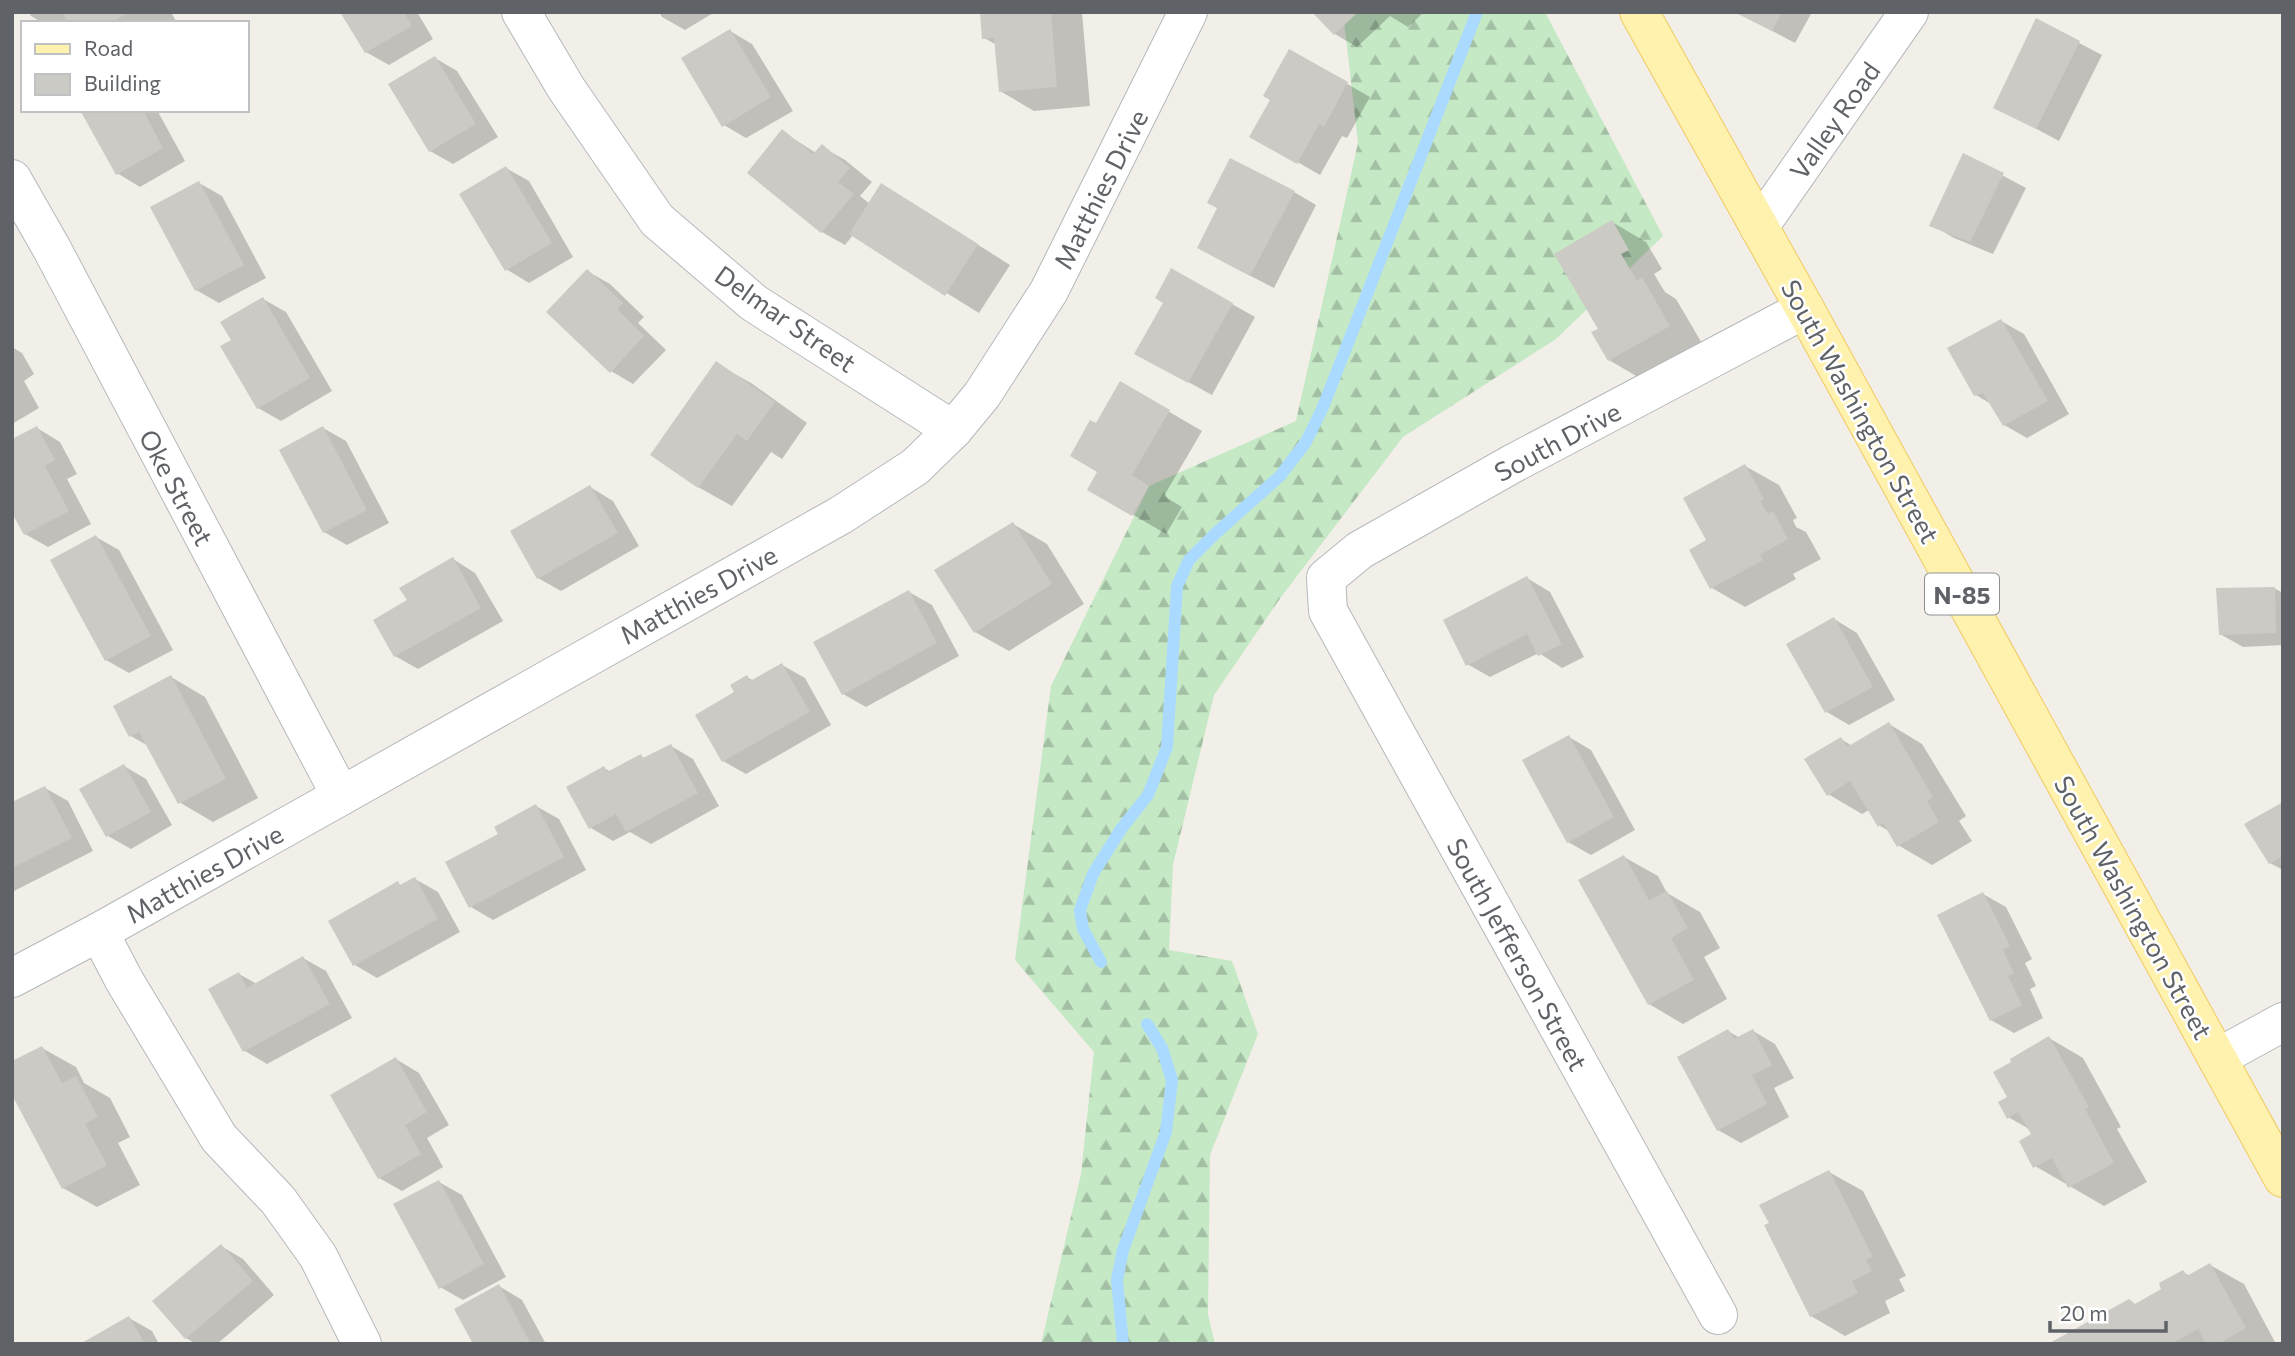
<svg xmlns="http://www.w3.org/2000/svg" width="2295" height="1356" viewBox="0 0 2295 1356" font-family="Commissioner,sans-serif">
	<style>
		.forest { fill: url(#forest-firs) }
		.shadow { fill: #0003 }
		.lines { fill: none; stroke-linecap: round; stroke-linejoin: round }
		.stream { stroke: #aadaff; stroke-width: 12 }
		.building { fill: #cccac5 }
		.minor-casing { stroke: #b5b8bc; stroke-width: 40 }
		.primary-casing { stroke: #f2c960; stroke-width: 40 }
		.minor { stroke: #fff; stroke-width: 38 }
		.primary { stroke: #fff2af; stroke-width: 38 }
		.labels { text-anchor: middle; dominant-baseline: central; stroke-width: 5; stroke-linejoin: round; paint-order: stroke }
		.shield { fill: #fff; stroke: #8f9295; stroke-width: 2 }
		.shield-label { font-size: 24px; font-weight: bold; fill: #5f6368 }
		.street-label { font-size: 26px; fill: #5f6368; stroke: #fff }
	</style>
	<defs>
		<pattern id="forest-firs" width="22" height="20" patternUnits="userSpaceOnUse" patternTransform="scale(1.75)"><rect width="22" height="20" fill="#c5e8c5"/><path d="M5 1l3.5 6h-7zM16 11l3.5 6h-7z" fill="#a3c0a4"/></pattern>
	</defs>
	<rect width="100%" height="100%" fill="#f1efe8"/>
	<path class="forest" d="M 1343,12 L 1545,12 L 1663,236 L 1556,339 L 1403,437 L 1281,597 L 1214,695 L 1173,865 L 1169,950 L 1232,961 L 1258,1034 L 1210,1155 L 1208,1314 L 1215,1344 L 1041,1344 L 1081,1174 L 1094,1052 L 1015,960 L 1051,686 L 1149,486 L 1296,421 L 1358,143 Z"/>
	<g class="shadow">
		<path d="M 29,12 L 171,12 L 177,23 L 43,23 L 31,16 Z"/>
		<path d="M 342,12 L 417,12 L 433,39 L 389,65 L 366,52 Z"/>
		<path d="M 659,12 L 715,12 L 685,30 L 662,17 Z"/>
		<path d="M 982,12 L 1082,12 L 1090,106 L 1034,111 L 1000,91 L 997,45 L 984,38 Z"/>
		<path d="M 1315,12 L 1424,12 L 1408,27 L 1390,16 L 1357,47 L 1335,34 Z"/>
		<path d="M 1736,12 L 1812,12 L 1795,43 Z"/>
		<path d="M 2037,21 L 2102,55 L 2059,141 L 1996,107 Z"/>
		<path d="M 730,31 L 752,44 L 793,111 L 746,138 L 724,125 Z"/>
		<path d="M 1290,51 L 1370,97 L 1347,138 L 1342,136 L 1320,175 L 1252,136 L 1273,100 Z"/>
		<path d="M 435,58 L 457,71 L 498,137 L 453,164 L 430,151 L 390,85 Z"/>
		<path d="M 82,110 L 157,110 L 185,161 L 140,187 L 117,173 Z"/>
		<path d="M 783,132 L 816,153 L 822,147 L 845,160 L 872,182 L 860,196 L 870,204 L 915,205 L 1010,265 L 979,313 L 853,235 L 845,245 L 822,232 L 749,172 Z"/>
		<path d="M 1964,155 L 2026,188 L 1993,254 L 1954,238 L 1932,225 Z"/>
		<path d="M 506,168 L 529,181 L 573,257 L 529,283 L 506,269 Z"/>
		<path d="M 199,183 L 222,196 L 266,278 L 219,303 L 196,290 Z"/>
		<path d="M 1294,192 L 1316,205 L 1274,288 L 1222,261 Z"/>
		<path d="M 1612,222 L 1646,242 L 1662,269 L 1654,274 L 1665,292 L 1676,299 L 1703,345 L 1643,380 L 1609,360 L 1600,329 Z"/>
		<path d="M 587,271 L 610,284 L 644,317 L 638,323 L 666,350 L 633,384 L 611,371 Z"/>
		<path d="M 263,299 L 286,312 L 332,391 L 281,421 L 258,408 L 234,341 Z"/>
		<path d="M 1232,304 L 1255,317 L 1212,395 L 1159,366 Z"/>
		<path d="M 2001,321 L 2024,334 L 2069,414 L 2027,438 L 2004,425 L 1991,404 L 1976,395 Z"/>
		<path d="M 12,347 L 22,353 L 34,374 L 24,381 L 39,408 L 12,424 Z"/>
		<path d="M 717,364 L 751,383 L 807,423 L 782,459 L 771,452 L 732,506 L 698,487 Z"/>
		<path d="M 1120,383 L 1202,431 L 1164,496 L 1182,507 L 1166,534 L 1089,489 L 1100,471 L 1096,426 Z"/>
		<path d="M 37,428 L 60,442 L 77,474 L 67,479 L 91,524 L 48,547 L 25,534 Z"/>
		<path d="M 323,428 L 346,441 L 389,523 L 347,545 L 324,532 Z"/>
		<path d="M 1745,466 L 1779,485 L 1797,518 L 1793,520 L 1796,527 L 1806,532 L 1821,559 L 1793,574 L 1796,579 L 1745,607 L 1712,588 Z"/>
		<path d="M 590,487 L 613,501 L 639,546 L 561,591 L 538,578 Z"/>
		<path d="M 1013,524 L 1047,544 L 1084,604 L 1009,651 L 975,632 Z"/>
		<path d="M 96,537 L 119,550 L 173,650 L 129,673 L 106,660 Z"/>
		<path d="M 453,559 L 475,573 L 503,621 L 418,669 L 395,656 L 409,601 Z"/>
		<path d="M 1527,578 L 1550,592 L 1584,657 L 1562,668 L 1539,653 L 1490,677 L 1467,664 Z"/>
		<path d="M 2274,588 L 2283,593 L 2283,645 L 2243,647 L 2220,634 Z"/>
		<path d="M 909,592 L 932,605 L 959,656 L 866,707 L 843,694 Z"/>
		<path d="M 1834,619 L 1857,633 L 1895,700 L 1849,725 L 1827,712 Z"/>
		<path d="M 782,665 L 805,678 L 831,725 L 746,774 L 723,761 L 736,693 L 747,677 L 754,681 Z"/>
		<path d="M 171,677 L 205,697 L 258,798 L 213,822 L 179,802 L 150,747 L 131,736 Z"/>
		<path d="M 1889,724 L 1922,744 L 1966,816 L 1959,821 L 1972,841 L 1932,865 L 1898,845 L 1890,832 L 1879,825 L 1869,810 L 1862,814 L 1828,794 L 1841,739 L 1852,746 Z"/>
		<path d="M 1569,737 L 1591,750 L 1635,830 L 1591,855 L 1568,842 Z"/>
		<path d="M 671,746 L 693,759 L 719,806 L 651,844 L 630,832 L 613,841 L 591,828 L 604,768 L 611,772 L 641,756 L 646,759 Z"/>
		<path d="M 124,766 L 146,779 L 172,825 L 131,849 L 108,836 L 81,789 Z"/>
		<path d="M 45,788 L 68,801 L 93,851 L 12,892 L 12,804 Z"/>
		<path d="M 2283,804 L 2283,870 L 2270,863 Z"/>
		<path d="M 536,806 L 559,819 L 586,870 L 493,920 L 471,907 L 500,835 Z"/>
		<path d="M 1624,857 L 1658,876 L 1667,893 L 1700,912 L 1720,948 L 1704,957 L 1727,999 L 1683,1024 L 1649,1004 Z"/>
		<path d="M 415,879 L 438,892 L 460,932 L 377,978 L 355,965 L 331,922 L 398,884 L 402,886 Z"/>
		<path d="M 1983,894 L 2006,907 L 2032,959 L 2025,963 L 2036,986 L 2030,989 L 2043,1018 L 2014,1033 L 1991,1020 Z"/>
		<path d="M 303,958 L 326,971 L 352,1018 L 267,1064 L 245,1051 L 211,990 L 239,974 L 257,984 Z"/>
		<path d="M 1728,1031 L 1740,1038 L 1753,1031 L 1775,1044 L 1794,1078 L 1774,1088 L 1789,1117 L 1741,1143 L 1718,1130 Z"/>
		<path d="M 2049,1038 L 2083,1058 L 2121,1127 L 2117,1129 L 2147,1182 L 2104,1206 L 2035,1166 L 2033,1135 L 2031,1130 L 2008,1117 L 2010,1098 Z"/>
		<path d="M 42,1048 L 76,1067 L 84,1083 L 110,1098 L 130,1137 L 118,1143 L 140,1185 L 97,1207 L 63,1188 Z"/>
		<path d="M 396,1059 L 419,1073 L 449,1125 L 427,1138 L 443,1167 L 402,1191 L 379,1178 Z"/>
		<path d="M 1829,1172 L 1863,1191 L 1906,1276 L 1899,1279 L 1905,1291 L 1885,1301 L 1890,1313 L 1845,1336 L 1811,1316 Z"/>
		<path d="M 439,1182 L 462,1195 L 506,1277 L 463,1300 L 440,1287 Z"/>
		<path d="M 221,1246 L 243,1259 L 274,1295 L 217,1344 L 196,1344 L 186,1338 Z"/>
		<path d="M 2210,1265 L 2244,1284 L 2276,1344 L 2052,1344 L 2137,1305 L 2163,1290 L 2183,1272 L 2190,1276 Z"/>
		<path d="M 499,1286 L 522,1300 L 546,1344 L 475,1344 Z"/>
		<path d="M 129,1318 L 152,1331 L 159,1344 L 84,1344 Z"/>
	</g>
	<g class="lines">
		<g class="stream">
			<path d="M 1101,962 L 1083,929 L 1080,910 L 1093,874 L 1121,829 L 1148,795 L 1167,747 L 1177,586 L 1189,560 L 1216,533 L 1280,476 L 1306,442 L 1323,407 L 1477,12"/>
			<path d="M 1123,1344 L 1117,1280 L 1123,1250 L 1166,1132 L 1172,1080 L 1162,1048 L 1147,1024"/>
		</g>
	</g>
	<g class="building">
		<path d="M 62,12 L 129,12 L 111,23 L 68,23 Z"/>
		<path d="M 340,12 L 404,12 L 412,26 L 365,53 Z"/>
		<path d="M 980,12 L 1051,12 L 1057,87 L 999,92 L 994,38 L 982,39 Z"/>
		<path d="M 1312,12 L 1358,12 L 1334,35 Z"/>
		<path d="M 1734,12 L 1782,12 L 1772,31 Z"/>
		<path d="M 2036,18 L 2080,41 L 2036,129 L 1993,108 Z"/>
		<path d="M 730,29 L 771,97 L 722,127 L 681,58 Z"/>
		<path d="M 1289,49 L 1348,82 L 1324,127 L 1319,124 L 1297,164 L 1249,137 L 1270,100 L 1263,96 Z"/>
		<path d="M 435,56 L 476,124 L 429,152 L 388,84 Z"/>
		<path d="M 80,110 L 143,110 L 163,148 L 116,175 Z"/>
		<path d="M 782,129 L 813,154 L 822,144 L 850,168 L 838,182 L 854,194 L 821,233 L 747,173 Z"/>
		<path d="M 1963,153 L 2004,173 L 1970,242 L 1929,226 Z"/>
		<path d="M 1230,158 L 1295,191 L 1250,276 L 1197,248 L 1217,208 L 1207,203 Z"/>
		<path d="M 506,166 L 552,243 L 505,271 L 459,194 Z"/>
		<path d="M 199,181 L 244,265 L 195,291 L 150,207 Z"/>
		<path d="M 881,183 L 978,244 L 945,296 L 849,234 Z"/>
		<path d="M 1612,220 L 1629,250 L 1621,254 L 1637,281 L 1642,277 L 1670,326 L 1608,361 L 1591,332 L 1598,329 L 1554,254 Z"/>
		<path d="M 1171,268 L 1233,303 L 1188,383 L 1134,354 L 1163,303 L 1155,298 Z"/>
		<path d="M 587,269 L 623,303 L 617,309 L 644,336 L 610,373 L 546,312 Z"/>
		<path d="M 263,297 L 310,378 L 257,409 L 220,346 L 231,340 L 220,322 Z"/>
		<path d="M 2001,319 L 2048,401 L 2003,426 L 1983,393 L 1974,396 L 1947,348 Z"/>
		<path d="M 716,361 L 775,402 L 747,441 L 737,434 L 698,488 L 650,455 Z"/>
		<path d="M 1120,381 L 1170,410 L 1132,475 L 1149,486 L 1132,516 L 1087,490 L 1097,472 L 1070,456 L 1090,420 L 1096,423 Z"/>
		<path d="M 37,426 L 55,460 L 45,466 L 69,511 L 24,535 L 12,513 L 12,439 Z"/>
		<path d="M 323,426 L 367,510 L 323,533 L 279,450 Z"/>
		<path d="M 1745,464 L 1764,499 L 1760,501 L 1768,514 L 1773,511 L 1788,539 L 1760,555 L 1763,560 L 1710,589 L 1689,550 L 1706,540 L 1683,498 Z"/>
		<path d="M 590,485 L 618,533 L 537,579 L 510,531 Z"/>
		<path d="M 1013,522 L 1052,584 L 974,633 L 934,570 Z"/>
		<path d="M 96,535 L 151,636 L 105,661 L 50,560 Z"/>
		<path d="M 453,557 L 481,608 L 394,657 L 373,620 L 407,600 L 399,588 Z"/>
		<path d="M 1527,576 L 1562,644 L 1538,656 L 1527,634 L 1466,666 L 1443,620 Z"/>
		<path d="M 2275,587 L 2276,633 L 2219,635 L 2216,588 Z"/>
		<path d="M 909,590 L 937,643 L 842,695 L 813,642 Z"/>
		<path d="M 1834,617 L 1873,687 L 1825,713 L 1786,644 Z"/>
		<path d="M 782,663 L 810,712 L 722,762 L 695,715 L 734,692 L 730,685 L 747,675 L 750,681 Z"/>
		<path d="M 171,675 L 226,779 L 178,804 L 139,732 L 129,737 L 113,706 Z"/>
		<path d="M 1889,722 L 1933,797 L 1927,801 L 1939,822 L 1897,847 L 1883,823 L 1878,827 L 1850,781 L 1827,796 L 1804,759 L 1841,737 L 1847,747 Z"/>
		<path d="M 1569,735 L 1614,817 L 1567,843 L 1522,760 Z"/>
		<path d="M 671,744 L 698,793 L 626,832 L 616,814 L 589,829 L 566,787 L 604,766 L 607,772 L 641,754 L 643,758 Z"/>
		<path d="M 124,764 L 151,812 L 106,837 L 79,789 Z"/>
		<path d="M 45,786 L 72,838 L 12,868 L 12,802 Z"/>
		<path d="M 2283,802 L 2283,856 L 2269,864 L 2244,824 Z"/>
		<path d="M 536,804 L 564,857 L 469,908 L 445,862 L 498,834 L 494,827 Z"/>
		<path d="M 1624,855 L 1649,900 L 1667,891 L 1688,928 L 1671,938 L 1694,980 L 1648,1005 L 1578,880 Z"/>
		<path d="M 415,877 L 438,919 L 353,966 L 328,921 L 398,881 L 400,885 Z"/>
		<path d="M 1983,892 L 2010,946 L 2003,950 L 2014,973 L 2008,976 L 2022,1005 L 1990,1021 L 1937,915 Z"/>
		<path d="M 303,956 L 330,1004 L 243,1052 L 208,989 L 239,972 L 247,988 Z"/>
		<path d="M 1728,1029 L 1734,1039 L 1753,1029 L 1772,1065 L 1752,1075 L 1767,1104 L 1717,1131 L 1677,1057 Z"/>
		<path d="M 2049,1036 L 2089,1107 L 2085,1109 L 2114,1163 L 2068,1188 L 2052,1158 L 2033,1168 L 2019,1141 L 2031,1134 L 2018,1112 L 2007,1119 L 1998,1102 L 2007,1097 L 1993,1072 L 2011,1062 L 2010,1059 Z"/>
		<path d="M 42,1046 L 62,1083 L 76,1076 L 98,1117 L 85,1124 L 107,1165 L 62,1189 L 12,1095 L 12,1061 Z"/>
		<path d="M 396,1057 L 427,1112 L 405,1125 L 421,1154 L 378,1179 L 330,1095 Z"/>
		<path d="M 1829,1170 L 1873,1257 L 1866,1260 L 1872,1271 L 1852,1281 L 1858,1293 L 1810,1317 L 1764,1225 L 1769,1223 L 1759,1205 Z"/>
		<path d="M 439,1180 L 484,1264 L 439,1289 L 393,1204 Z"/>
		<path d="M 221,1244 L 253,1281 L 185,1339 L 152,1301 Z"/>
		<path d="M 2210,1263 L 2246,1328 L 2218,1344 L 2206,1344 L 2198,1329 L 2171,1344 L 2048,1344 L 2129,1299 L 2135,1304 L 2161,1289 L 2159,1283 L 2183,1270 L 2187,1276 Z"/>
		<path d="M 499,1284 L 531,1344 L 473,1344 L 454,1309 Z"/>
		<path d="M 129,1316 L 145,1344 L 80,1344 Z"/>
	</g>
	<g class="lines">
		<defs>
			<g id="minor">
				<path d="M 521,12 L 566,88 L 657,220 L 754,303 L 953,430"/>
				<path d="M 12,179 L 52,249 L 341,796"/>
				<path d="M 1759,227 L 1909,12"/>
				<path d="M 99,932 L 124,980 L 219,1138 L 278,1200 L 318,1256 L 362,1344"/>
				<path d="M 12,978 L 99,932 L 841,515 L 915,467 L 953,430 L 982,395 L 1049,291 L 1188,12"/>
				<path d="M 2217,1058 L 2283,1022"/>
				<path d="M 1718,1315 L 1328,611 L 1326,578 L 1360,550 L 1512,464 L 1805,309"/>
			</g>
			<path id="primary" d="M 1639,12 L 1805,309 L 2283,1178"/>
		</defs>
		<use href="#minor" class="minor-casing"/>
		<use href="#primary" class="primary-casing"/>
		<use href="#minor" class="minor"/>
		<use href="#primary" class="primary"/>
	</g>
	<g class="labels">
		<rect class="shield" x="1925" y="573.5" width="74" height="41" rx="5"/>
		<g class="shield-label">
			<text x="1962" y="594">N-85</text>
		</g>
		<g class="street-label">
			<text transform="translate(1834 120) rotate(-55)">Valley Road</text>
			<text transform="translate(1100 189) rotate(-63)">Matthies Drive</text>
			<text transform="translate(786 318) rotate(35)">Delmar Street</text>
			<text transform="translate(1861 411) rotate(61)">South Washington Street</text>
			<text transform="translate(1557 441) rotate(-28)">South Drive</text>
			<text transform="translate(177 487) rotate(62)">Oke Street</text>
			<text transform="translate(698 594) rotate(-29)">Matthies Drive</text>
			<text transform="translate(204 873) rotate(-29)">Matthies Drive</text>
			<text transform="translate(2134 907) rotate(61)">South Washington Street</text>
			<text transform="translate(1518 954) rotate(61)">South Jefferson Street</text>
		</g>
	</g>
	<rect width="2295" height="1356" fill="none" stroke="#5f6368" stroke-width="28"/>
	<rect x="21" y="21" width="228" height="91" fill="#ffffff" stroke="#bfc1c3" stroke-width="2"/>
	<rect x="35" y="44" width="35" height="10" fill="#fff2af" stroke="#bfc1c3" stroke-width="2"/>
	<text x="84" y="56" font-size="21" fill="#5f6368">Road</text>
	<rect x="35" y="74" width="35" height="21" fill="#cccac5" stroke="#bfc1c3" stroke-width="2"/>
	<text x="84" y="91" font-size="21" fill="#5f6368">Building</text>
	<path d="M2050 1321v10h116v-10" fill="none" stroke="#5f6368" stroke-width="3.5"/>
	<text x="2060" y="1321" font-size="21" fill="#5f6368" stroke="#ffffff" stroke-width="5" paint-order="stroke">20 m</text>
</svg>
